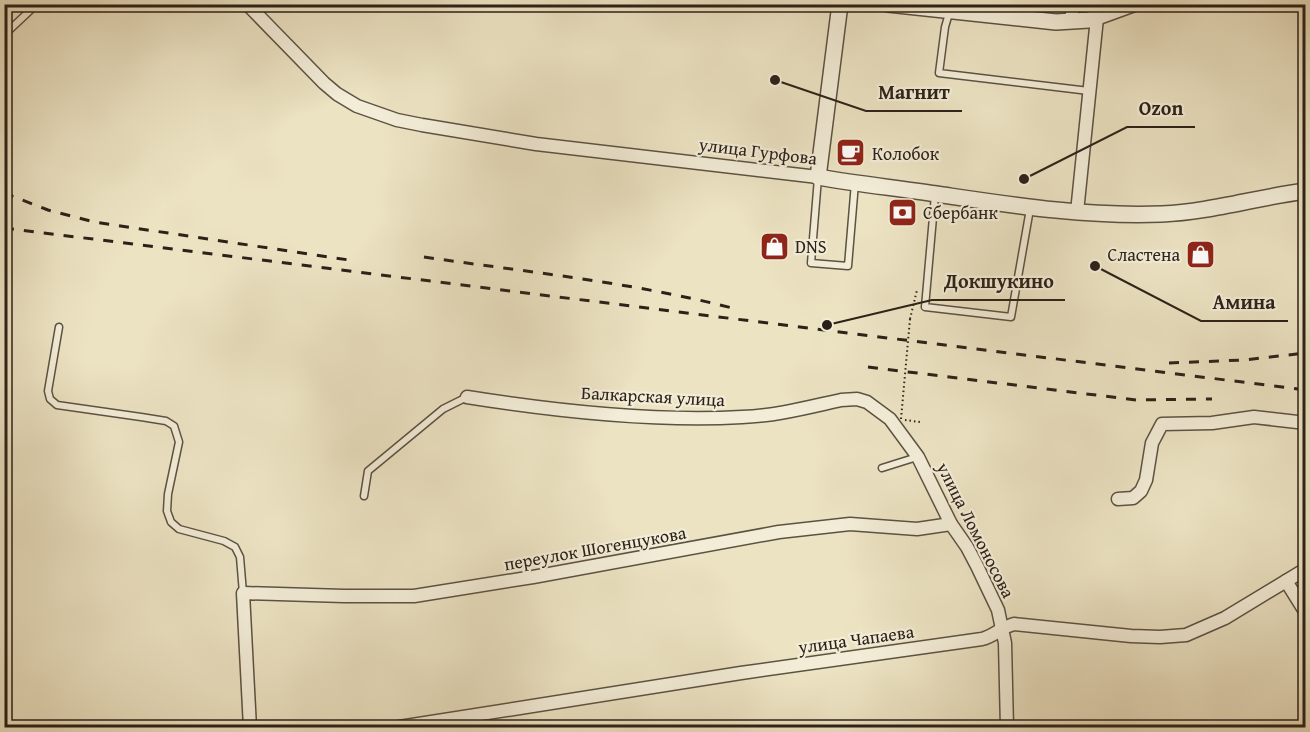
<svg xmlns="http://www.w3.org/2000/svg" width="1310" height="732" viewBox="0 0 1310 732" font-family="'Gentium Book Plus',serif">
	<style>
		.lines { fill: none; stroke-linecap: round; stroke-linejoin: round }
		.service-casing { stroke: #5c5243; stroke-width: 9 }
		.minor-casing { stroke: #5c5243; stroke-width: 15 }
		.tertiary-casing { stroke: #5c5243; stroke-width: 18 }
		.path { stroke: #2c2118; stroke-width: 2; stroke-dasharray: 1.5 3; stroke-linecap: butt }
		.service { stroke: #f3edd8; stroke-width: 6 }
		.minor { stroke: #f3edd8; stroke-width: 12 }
		.tertiary { stroke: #f3edd8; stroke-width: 15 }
		.rail { stroke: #2c2118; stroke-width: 3; stroke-dasharray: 10 10; stroke-linecap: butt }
		.path-bridge { stroke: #2c2118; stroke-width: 2; stroke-dasharray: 1.5 3; stroke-linecap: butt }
		.labels { text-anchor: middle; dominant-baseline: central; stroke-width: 4.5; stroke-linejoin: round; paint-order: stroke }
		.street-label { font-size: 18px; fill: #2c2118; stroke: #f3edd8 }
		.poi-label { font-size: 18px; fill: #2c2118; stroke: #f3edd8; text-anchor: start }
		.leader { fill: none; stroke: #2c2118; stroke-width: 2 }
		.callout-dot { fill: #2c2118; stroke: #f3edd8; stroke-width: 2 }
		.callout-label { font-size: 20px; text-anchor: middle; font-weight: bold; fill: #2c2118; stroke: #f3edd8; stroke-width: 4.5; stroke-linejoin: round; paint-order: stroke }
	</style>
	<rect width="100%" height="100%" fill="#ece3c3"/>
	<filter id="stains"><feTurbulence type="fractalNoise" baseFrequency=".00333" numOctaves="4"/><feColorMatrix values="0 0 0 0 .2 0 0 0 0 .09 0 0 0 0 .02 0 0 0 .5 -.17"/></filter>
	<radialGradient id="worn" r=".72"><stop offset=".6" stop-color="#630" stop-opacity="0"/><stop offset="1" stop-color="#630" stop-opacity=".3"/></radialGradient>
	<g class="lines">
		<defs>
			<g id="service">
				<path d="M 950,10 L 945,27 L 939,73 L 1089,91"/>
				<path d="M 4,35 L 37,4"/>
				<path d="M 818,178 L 811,263 L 848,266 L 855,183"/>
				<path d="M 935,195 L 925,307 L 1011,317 L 1030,209"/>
				<path d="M 59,327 L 48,391 L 50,399 L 57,405 L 141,417 L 166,421 L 174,426 L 179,442 L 168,494 L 167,511 L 171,522 L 179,529 L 224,541 L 235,547 L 240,557 L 243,593"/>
				<path d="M 882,468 L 917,457"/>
				<path d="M 364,496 L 368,471 L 443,409 L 467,397"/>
			</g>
			<g id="minor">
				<path d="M 247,4 L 324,83 L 337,94 L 357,106 L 397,120 L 422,125 L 536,144 L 818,177"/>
				<path d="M 1072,4 L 1072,21"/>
				<path d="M 1077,212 L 1097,18"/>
				<path d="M 467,397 C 555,411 653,422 742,417 C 775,416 809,407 841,400 L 857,399 L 867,402 L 890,419 L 918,457 L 951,524 L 967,547 L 977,566 L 998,610 L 1005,643 L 1007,728"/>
				<path d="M 1118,499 L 1133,498 L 1141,491 L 1146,480 L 1152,443 L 1162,424 L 1212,423 L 1254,417 L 1306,423"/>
				<path d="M 1286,581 L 1306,613"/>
				<path d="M 250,728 L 243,593 L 344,596 L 414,596 L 533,577 L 779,532 L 850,524 L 917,529 L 951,524"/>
				<path d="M 393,728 L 741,673 L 982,639 C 994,636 1002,627 1014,624 L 1131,636 L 1160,637 L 1186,635 L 1225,618 L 1306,569"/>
			</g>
			<g id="tertiary">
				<path d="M 840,4 L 818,177 C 857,184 897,188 936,194 C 1011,205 1085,217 1162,214 C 1210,212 1258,197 1306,191"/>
				<path d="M 888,4 L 1056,22 L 1089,20 L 1133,4"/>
			</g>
		</defs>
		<use href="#service" class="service-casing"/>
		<use href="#minor" class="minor-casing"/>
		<use href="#tertiary" class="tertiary-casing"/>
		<g class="path">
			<path d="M 910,319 L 917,290"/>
			<path d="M 905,420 L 920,422"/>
		</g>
		<use href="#service" class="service"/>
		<use href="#minor" class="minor"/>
		<use href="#tertiary" class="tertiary"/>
		<g class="rail">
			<path d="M 4,193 L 48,210 L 94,222 L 349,260"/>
			<path d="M 4,228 L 1306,390"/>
			<path d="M 424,257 C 527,272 631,282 732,308"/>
			<path d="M 1169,363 L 1244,360 L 1306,353"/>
			<path d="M 868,367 L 1136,400 L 1212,399"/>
		</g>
		<path class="path-bridge" d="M 901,419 L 910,319"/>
	</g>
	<defs>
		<symbol id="cafe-square" viewBox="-11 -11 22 22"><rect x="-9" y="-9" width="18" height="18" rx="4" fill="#8f2418" stroke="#f3edd8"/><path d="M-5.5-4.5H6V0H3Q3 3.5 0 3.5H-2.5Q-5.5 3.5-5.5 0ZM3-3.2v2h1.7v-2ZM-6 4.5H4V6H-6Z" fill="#fff"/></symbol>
		<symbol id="bank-square" viewBox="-11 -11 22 22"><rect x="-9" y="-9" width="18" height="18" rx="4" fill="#8f2418" stroke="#f3edd8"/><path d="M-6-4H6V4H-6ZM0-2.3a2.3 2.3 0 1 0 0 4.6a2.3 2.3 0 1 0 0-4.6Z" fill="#fff"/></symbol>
		<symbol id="shop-square" viewBox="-11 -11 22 22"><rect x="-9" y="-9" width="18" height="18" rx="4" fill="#8f2418" stroke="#f3edd8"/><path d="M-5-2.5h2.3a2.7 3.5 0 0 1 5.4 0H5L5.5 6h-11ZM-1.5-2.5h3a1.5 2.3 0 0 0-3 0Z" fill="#fff"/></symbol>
	</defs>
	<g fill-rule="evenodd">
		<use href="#cafe-square" x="834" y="136" width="33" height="33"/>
		<use href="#bank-square" x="886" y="196" width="33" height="33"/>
		<use href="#shop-square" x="758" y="230" width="33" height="33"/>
		<use href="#shop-square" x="1184" y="238" width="33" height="33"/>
	</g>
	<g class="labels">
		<g class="street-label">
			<text transform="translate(758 151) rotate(7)">улица Гурфова</text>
			<text transform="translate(653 396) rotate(3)">Балкарская улица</text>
			<text transform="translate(976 530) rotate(63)">улица Ломоносова</text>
			<text transform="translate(595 548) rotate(-10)">переулок Шогенцукова</text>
			<text transform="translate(856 639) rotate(-8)">улица Чапаева</text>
		</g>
		<g class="poi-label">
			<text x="872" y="153">Колобок</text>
			<text x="923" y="212">Сбербанк</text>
			<text x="795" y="246">DNS</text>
			<text x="1180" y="254" text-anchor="end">Сластена</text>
		</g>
	</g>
	<path class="leader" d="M775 80L866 111H962M1024 179L1127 127H1195M827 325L932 300H1065M1095 266L1201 321H1288"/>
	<g class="callout-dot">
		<circle cx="775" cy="80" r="6"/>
		<circle cx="1024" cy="179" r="6"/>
		<circle cx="827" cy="325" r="6"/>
		<circle cx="1095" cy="266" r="6"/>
	</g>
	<g class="callout-label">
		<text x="914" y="99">Магнит</text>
		<text x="1161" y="115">Ozon</text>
		<text x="999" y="288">Докшукино</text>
		<text x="1244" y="309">Амина</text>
	</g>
	<rect width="1310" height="732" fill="none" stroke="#ece3c3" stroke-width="24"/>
	<rect x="6" y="6" width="1298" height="720" fill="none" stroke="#2c2118" stroke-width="3"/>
	<rect x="12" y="12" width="1286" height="708" fill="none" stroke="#2c2118" stroke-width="1.5"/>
	<rect width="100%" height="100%" filter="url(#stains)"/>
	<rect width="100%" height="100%" fill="url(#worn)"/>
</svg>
